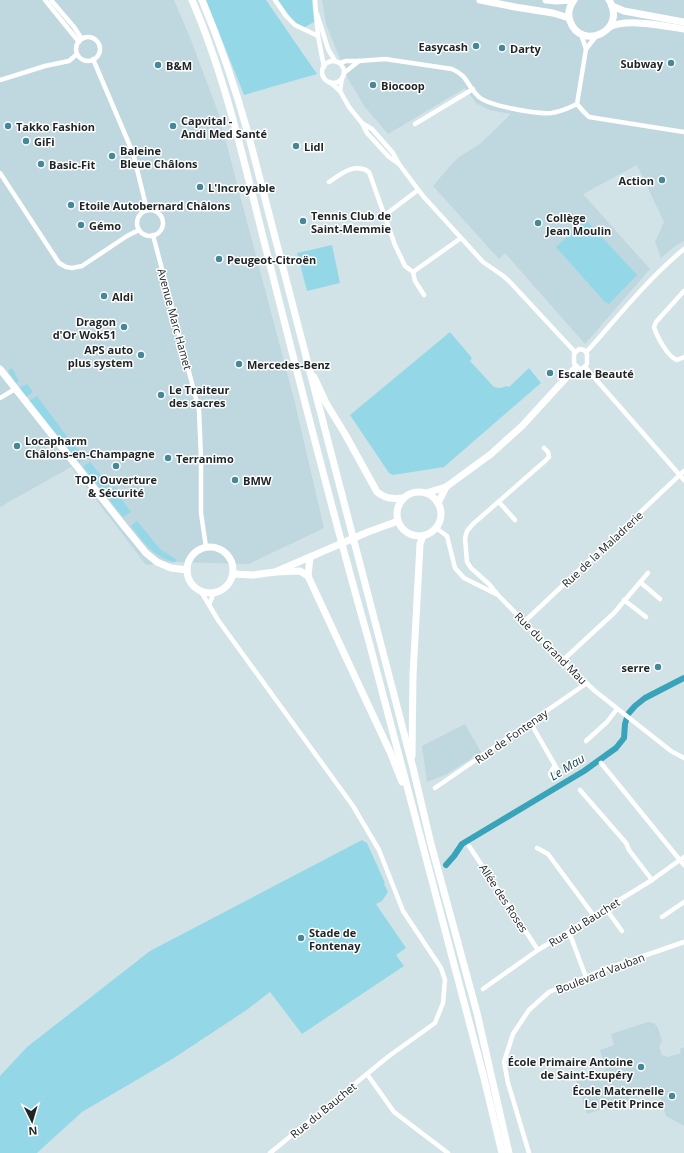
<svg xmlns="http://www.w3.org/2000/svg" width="684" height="1153" viewBox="0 0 684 1153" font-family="'Open Sans',sans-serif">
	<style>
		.built { fill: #bfd7de }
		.green { fill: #94d8e8 }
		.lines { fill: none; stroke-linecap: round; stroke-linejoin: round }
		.canal { stroke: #39a3ba; stroke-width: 6 }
		.street { stroke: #fff; stroke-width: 4.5 }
		.secondary { stroke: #fff; stroke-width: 7 }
		.primary { stroke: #fff; stroke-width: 7 }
		.poi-dot { fill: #458898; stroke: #fff; stroke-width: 1.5 }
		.labels { text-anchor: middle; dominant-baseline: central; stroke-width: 3; stroke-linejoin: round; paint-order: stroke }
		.poi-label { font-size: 11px; font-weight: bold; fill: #202628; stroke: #fff; text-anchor: start }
		.street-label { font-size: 11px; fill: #202628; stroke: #fff }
		.water-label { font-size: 12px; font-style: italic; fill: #1b4852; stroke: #fff }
	</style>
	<rect width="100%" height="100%" fill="#d2e3e7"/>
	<g class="built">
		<path d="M 0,0 L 174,0 L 191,40 L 218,112 L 294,399 L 324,528 L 249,564 L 178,562 L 146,565 L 71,467 L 0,507 Z"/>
		<path d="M 322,0 L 684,0 L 684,241 L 675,246 L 661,258 L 655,242 L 664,222 L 637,165 L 583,194 L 650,269 L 585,344 L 505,253 L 499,259 L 433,186 L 450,166 L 459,157 L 480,144 L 511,114 L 489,110 L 476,103 L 465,88 L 388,134 L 365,107 L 348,79 L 326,24 Z"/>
		<path d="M 465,724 L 481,752 L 447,774 L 427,782 L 422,746 Z"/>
		<path d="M 648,1022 L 654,1023 L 658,1028 L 662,1041 L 659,1047 L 662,1055 L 667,1057 L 681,1053 L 680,1049 L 684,1047 L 684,1126 L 666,1116 L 658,1091 L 587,1114 L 576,1080 L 606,1070 L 600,1050 L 614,1045 L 611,1034 Z"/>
	</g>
	<g class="green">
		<path d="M 206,0 L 266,0 L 317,74 L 244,95 Z"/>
		<path d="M 278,0 L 312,0 L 314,22 L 305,27 L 297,26 Z"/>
		<path d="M 586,220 L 637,275 L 609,304 L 605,302 L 556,247 Z"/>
		<path d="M 332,245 L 340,283 L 307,291 L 297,253 Z"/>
		<path d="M 450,332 L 472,358 L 470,361 L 494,387 L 500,388 L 507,386 L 509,387 L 529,368 L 541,383 L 444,467 L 393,475 L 389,473 L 350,415 Z"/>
		<path d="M 12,368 L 19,381 L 16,383 L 8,371 Z"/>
		<path d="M 27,384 L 33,392 L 26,397 L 19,388 Z"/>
		<path d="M 37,396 L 68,438 L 62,441 L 29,401 Z"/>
		<path d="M 71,441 L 86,459 L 79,462 L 66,446 Z"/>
		<path d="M 90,462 L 112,489 L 115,486 L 122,496 L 120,497 L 131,512 L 123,517 L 83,466 Z"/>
		<path d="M 137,521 L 160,549 L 177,560 L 175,562 C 155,558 143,542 131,526 Z"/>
		<path d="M 362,840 L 367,843 L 385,883 L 384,884 L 388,892 L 382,901 L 376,904 L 406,948 L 396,955 L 404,966 L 302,1034 L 270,992 L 248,1009 L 174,1058 L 82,1112 L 37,1153 L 0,1153 L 0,1076 L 27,1047 L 150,951 Z"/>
	</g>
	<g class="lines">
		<path class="canal" d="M 446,865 L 454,856 L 462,844 L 584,771 L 616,748 L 624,738 L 625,724 L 628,714 L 635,706 L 645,698 L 684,678"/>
		<g class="street">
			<path d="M 45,0 L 79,42"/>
			<path d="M 51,0 L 74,27 L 82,39"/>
			<path d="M 275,0 L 286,16 L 295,25 L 318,36"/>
			<path d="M 315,0 L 318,36 L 324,67"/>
			<path d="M 317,14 L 328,49 L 335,61"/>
			<path d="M 581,34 L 586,49 L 577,104 L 583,111 L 589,117 L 684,132"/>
			<circle cx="88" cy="49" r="12"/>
			<path d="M 586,49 L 597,35"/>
			<path d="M 93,59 L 133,153 L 147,210"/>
			<circle cx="333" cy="72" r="11"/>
			<path d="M 340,63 L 346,61 L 359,61 L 385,59 L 452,69 C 468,76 466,84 477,95 C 485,106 537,114 551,113 C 561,112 569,108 577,104"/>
			<path d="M 344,73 L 359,61"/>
			<path d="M 0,80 L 45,66 L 69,61 L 77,54"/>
			<path d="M 330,82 L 340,91 L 349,107 L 362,123 L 367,133 L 389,157 L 399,164"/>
			<path d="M 340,91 L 342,78"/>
			<path d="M 362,123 L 372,129 L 393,153 L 399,164 L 423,196 L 483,262 L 502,275 L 509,281 L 575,352"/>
			<path d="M 415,124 L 473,89"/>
			<path d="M 0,173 L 59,263 L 66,267 L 72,268 L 82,266 L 127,236 L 139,230"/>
			<path d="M 329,182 C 341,174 355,162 369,172 L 395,245 L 405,266 L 413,272"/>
			<circle cx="150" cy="223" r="13"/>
			<path d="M 385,215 L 418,190"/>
			<path d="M 153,235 L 199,410 L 201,458 L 201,513 L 206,547"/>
			<path d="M 413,272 L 461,238"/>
			<path d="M 413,272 L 415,281 L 424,295"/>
			<path d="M 684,291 L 656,322 L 654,327 C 657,337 668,357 677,360 L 684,357"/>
			<path d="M 579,349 L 584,350 L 587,354 L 587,364 L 582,369 L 577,368 L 574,363 L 574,354 Z"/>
			<path d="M 586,352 L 591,347 C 621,313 649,278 684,249"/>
			<path d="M 585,367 L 684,480"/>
			<path d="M 0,398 L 15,389"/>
			<path d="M 499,502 L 515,520"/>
			<path d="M 436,528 L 447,536 L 455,568 L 464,578 L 498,595 L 562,661 L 595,691 L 671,751 L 684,758"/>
			<path d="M 640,582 L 660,599"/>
			<path d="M 200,590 L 218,620 L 353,806 L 379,850 L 403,911 L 441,968 L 445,980 L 443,1003 L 435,1023 L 389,1056 L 270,1153"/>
			<path d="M 497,594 L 489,584 L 471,568 L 467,562 L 465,538 L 467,531 L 473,524 L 545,461 L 549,457 L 548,452 L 544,448"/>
			<path d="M 624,600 L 646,617"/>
			<path d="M 209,605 L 214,592"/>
			<path d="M 524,622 L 684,471"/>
			<path d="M 562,661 L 614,613 L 648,573"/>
			<path d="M 530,722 L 560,774 L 553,779 L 550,774 L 555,765"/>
			<path d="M 586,741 L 607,722 L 617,709"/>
			<path d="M 601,763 L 684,865"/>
			<path d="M 435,788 L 587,683"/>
			<path d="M 580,790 L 626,843 L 629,850 L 652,880"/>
			<path d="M 469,846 L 538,950"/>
			<path d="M 537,848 L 548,854 L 594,916"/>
			<path d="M 606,909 L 622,931"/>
			<path d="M 662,917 L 684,902"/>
			<path d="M 569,932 L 586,977"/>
			<path d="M 483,989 L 538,950 L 652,880 L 684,857"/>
			<path d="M 367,1074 L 394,1112 L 448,1153"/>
			<path d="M 529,1153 L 508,1083 L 504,1062 L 513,1034 L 529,1010 L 549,992 L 603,970 L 684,942"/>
		</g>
		<g class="secondary">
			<path d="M 480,0 L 515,7 L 553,13 L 569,18"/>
			<path d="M 546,0 L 556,1 L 573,0"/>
			<path d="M 574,0 C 569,7 567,13 570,21 C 581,52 628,31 609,0"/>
			<path d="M 612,6 L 624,11 L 684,22"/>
			<path d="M 610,27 C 626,18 665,26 684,29"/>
			<path d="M 0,369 L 124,526 L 146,553 L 157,562 L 171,568 L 187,570"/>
			<circle cx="419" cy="514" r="22"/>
			<path d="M 426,493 L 446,487 L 491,454 L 522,426 L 576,367"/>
			<path d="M 438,503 L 446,487"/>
			<circle cx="210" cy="570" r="23"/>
			<path d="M 233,574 L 253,575 L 275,572 L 368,532 L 398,521"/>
		</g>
		<g class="primary">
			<path d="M 192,0 C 226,78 245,166 266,249 C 299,379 331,509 368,638 L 484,1078 L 502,1153"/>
			<path d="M 202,0 C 221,45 236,90 249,137 L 413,768 L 431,844 L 477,1013 L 509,1153"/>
			<path d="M 314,377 L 326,403 L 345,434 L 377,492 C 386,499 392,499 403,498"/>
			<path d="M 310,557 L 308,576 L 391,754 L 402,782"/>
			<path d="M 275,572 L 300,571 L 308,576"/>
			<path d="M 412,756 L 413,675 L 420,544 L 423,536"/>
		</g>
	</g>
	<g class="poi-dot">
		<circle cx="476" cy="46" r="4"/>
		<circle cx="502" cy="48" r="4"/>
		<circle cx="671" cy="63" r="4"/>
		<circle cx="158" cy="65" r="4"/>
		<circle cx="373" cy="85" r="4"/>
		<circle cx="8" cy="126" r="4"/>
		<circle cx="173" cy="126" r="4"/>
		<circle cx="26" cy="141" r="4"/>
		<circle cx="296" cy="146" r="4"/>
		<circle cx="112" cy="156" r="4"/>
		<circle cx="41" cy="164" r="4"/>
		<circle cx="662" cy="180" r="4"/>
		<circle cx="200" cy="187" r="4"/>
		<circle cx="71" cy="205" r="4"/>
		<circle cx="303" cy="221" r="4"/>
		<circle cx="538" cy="223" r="4"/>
		<circle cx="81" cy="225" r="4"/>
		<circle cx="219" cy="259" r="4"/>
		<circle cx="104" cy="296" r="4"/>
		<circle cx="124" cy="327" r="4"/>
		<circle cx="141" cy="355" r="4"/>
		<circle cx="239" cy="364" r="4"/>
		<circle cx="550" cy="373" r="4"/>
		<circle cx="161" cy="395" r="4"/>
		<circle cx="17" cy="446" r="4"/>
		<circle cx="168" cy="458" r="4"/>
		<circle cx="116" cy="466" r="4"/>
		<circle cx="235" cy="480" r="4"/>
		<circle cx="658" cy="667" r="4"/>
		<circle cx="301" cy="938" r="4"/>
		<circle cx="641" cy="1067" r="4"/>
		<circle cx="672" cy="1096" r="4"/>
	</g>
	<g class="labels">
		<g class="poi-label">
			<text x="468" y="46" text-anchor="end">Easycash</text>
			<text x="510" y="48">Darty</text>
			<text x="663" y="63" text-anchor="end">Subway</text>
			<text x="166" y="65">B&amp;M</text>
			<text x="381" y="85">Biocoop</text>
			<text x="181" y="120">Capvital -<tspan x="181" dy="13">Andi Med Santé</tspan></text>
			<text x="16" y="126">Takko Fashion</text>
			<text x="34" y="141">GiFi</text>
			<text x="304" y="146">Lidl</text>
			<text x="120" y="150">Baleine<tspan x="120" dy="13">Bleue Châlons</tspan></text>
			<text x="49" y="164">Basic-Fit</text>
			<text x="654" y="180" text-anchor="end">Action</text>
			<text x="208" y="187">L'Incroyable</text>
			<text x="79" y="205">Etoile Autobernard Châlons</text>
			<text x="311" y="215">Tennis Club de<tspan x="311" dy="13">Saint-Memmie</tspan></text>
			<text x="546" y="217">Collège<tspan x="546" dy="13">Jean Moulin</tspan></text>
			<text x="89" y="225">Gémo</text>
			<text x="227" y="259">Peugeot-Citroën</text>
			<text x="112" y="296">Aldi</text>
			<text x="116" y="321" text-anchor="end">Dragon<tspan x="116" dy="13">d'Or Wok51</tspan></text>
			<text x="133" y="349" text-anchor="end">APS auto<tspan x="133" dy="13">plus system</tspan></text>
			<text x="247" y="364">Mercedes-Benz</text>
			<text x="558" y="373">Escale Beauté</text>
			<text x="169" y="389">Le Traiteur<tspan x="169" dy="13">des sacres</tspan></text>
			<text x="25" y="440">Locapharm<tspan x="25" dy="13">Châlons-en-Champagne</tspan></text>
			<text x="176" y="458">Terranimo</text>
			<text x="116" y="479" text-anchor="middle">TOP Ouverture<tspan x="116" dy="13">&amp; Sécurité</tspan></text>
			<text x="243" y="480">BMW</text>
			<text x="650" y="667" text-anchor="end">serre</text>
			<text x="309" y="932">Stade de<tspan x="309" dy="13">Fontenay</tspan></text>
			<text x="633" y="1061" text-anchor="end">École Primaire Antoine<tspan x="633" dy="13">de Saint-Exupéry</tspan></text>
			<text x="664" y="1090" text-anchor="end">École Maternelle<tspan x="664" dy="13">Le Petit Prince</tspan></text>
		</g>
		<g class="street-label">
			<text transform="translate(175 319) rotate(75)">Avenue Marc Hamet</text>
			<text transform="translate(602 549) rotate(-43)">Rue de la Maladrerie</text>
			<text transform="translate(551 648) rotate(45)">Rue du Grand Mau</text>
			<text transform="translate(511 736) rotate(-35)">Rue de Fontenay</text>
			<text transform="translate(504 898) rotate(57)">Allée des Roses</text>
			<text transform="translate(584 922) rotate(-32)">Rue du Bauchet</text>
			<text transform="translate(600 973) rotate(-21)">Boulevard Vauban</text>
			<text transform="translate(323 1110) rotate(-39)">Rue du Bauchet</text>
		</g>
		<g class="water-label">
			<text transform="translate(567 767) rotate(-32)">Le Mau</text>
		</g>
	</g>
	<g transform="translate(32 1121) rotate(175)" stroke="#ffffff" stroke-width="3" paint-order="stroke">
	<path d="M0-3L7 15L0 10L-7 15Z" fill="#202628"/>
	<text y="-6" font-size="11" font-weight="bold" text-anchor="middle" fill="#202628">N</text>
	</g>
</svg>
